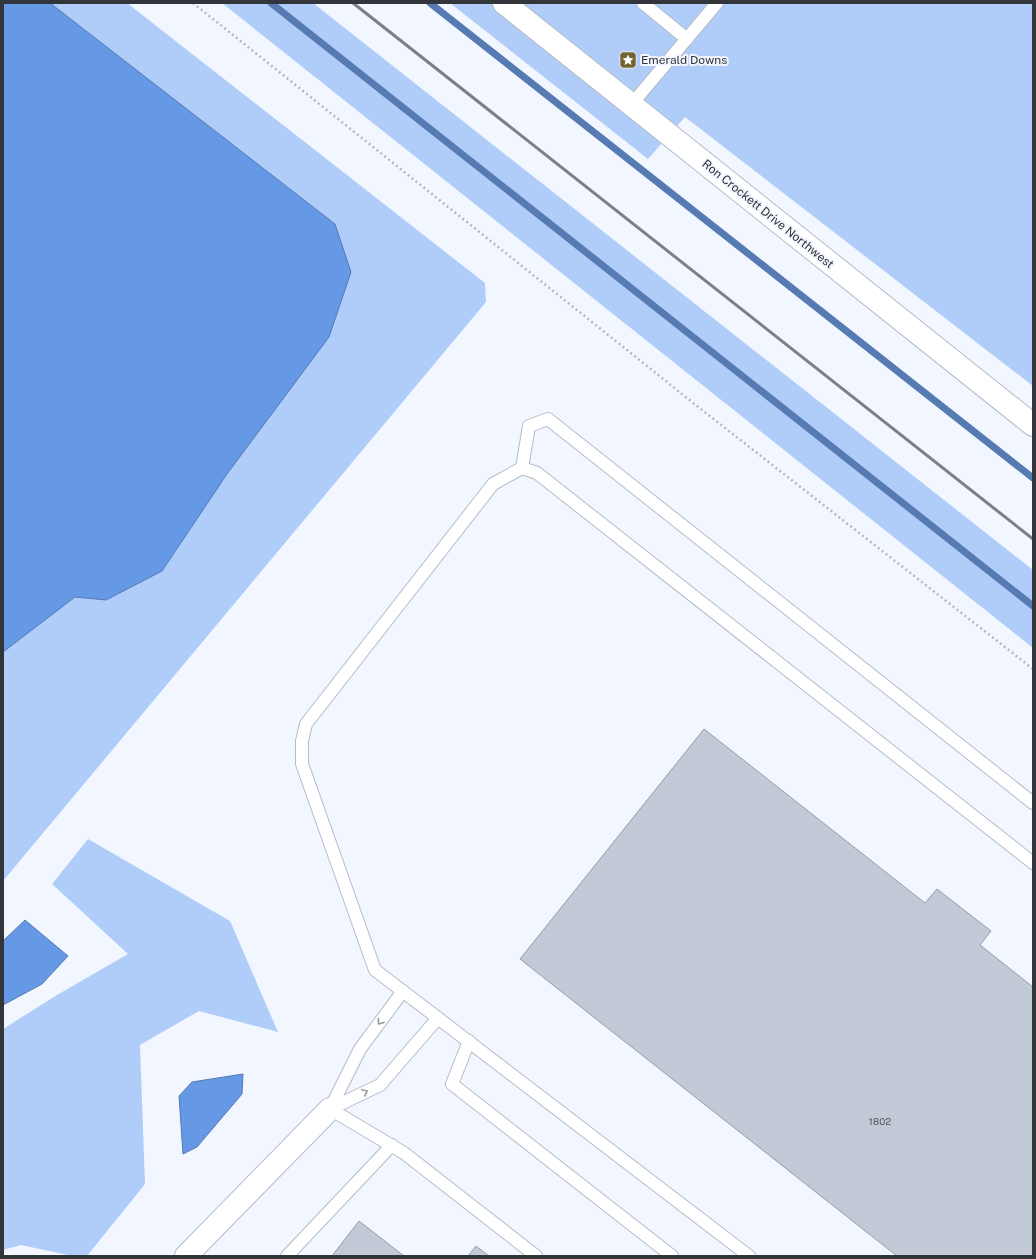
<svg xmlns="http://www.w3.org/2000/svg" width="1036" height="1259" viewBox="0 0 1036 1259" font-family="'Public Sans',sans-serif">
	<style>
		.green { fill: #b0cdf9 }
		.water { fill: #6598e5; stroke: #567ab2 }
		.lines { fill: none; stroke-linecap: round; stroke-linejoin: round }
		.stream { stroke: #567ab2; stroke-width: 7 }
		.building { fill: #c2cad7; stroke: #959da9 }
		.service-casing { stroke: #b4bcc9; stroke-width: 14 }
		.minor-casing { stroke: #b4bcc9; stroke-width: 24 }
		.tertiary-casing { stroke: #b4bcc9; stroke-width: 24 }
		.path { stroke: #b3b7be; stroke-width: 2.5; stroke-dasharray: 2 3; stroke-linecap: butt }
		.service { stroke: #fff; stroke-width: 12 }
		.minor { stroke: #fff; stroke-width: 22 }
		.tertiary { stroke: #fff; stroke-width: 22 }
		.rail { stroke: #7c8086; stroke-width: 3 }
		.oneway { stroke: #989a9c }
		.labels { text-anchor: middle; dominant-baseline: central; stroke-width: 4; stroke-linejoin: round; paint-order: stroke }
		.number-label { font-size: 10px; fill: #565a61 }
		.poi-label { font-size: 12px; fill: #32353a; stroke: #f2f7ff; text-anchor: start }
		.street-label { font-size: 12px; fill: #32353a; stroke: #f2f7ff }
	</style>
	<rect width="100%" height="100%" fill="#f2f7ff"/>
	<g class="green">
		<path d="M 3,3 L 127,3 L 485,283 L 486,302 L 3,881 Z"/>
		<path d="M 222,3 L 313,3 L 1033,570 L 1033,648 Z"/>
		<path d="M 450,3 L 1033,3 L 1033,386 L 685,117 L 648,159 Z"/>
		<path d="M 88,839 L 230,921 L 278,1032 L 199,1011 L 140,1045 L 145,1184 L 87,1256 L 73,1256 L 21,1245 L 3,1250 L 3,1029 L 57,995 L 128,954 L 52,884 Z"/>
	</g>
	<g class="water">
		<path d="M 3,3 L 50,3 L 335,224 L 351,272 L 329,337 L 227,474 L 162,571 L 106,600 L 75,597 L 3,652 Z"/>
		<path d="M 25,920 L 68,956 L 42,984 L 3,1005 L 3,941 Z"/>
		<path d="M 243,1074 L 242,1094 L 197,1147 L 183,1154 L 179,1096 L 192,1082 Z"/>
	</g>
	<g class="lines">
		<g class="stream">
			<path d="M 271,3 L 1033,606"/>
			<path d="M 430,3 L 1033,478"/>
		</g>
	</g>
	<g class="building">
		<path d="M 704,729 L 925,903 L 937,889 L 991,931 L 980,945 L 1033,987 L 1033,1256 L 897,1256 L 520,959 Z"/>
		<path d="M 359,1221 L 404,1256 L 332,1256 Z"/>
		<path d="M 476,1246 L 489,1256 L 468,1256 Z"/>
	</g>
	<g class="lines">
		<defs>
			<g id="service">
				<path d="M 643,3 L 687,39"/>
				<path d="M 631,105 L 717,3"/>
				<path d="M 522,468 L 529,426 L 548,419 L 1033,803"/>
				<path d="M 469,1041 L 452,1084 L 672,1256"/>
				<path d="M 330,1109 L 404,1153 L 536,1256"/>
				<path d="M 330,1109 L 380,1085 L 438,1018"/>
				<path d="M 330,1109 L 360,1049 L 403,991"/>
				<path d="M 287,1256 L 392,1145"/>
				<path d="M 749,1256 L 375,970 L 302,764 L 302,741 L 306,724 L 493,484 L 522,468 L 537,473 L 1033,863"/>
			</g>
			<path id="minor" d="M 186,1256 L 330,1109"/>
			<path id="tertiary" d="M 504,3 L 1033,425"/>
		</defs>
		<use href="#service" class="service-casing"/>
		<use href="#minor" class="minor-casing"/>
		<use href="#tertiary" class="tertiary-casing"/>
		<path class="path" d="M 193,3 L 697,406 L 1033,669"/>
		<use href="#service" class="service"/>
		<use href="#minor" class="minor"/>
		<use href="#tertiary" class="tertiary"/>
		<path class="rail" d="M 353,3 L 1033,539"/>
	</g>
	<defs><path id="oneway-chevron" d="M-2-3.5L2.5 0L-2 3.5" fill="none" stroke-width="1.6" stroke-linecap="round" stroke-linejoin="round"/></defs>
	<g class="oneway">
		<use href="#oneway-chevron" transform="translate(380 1022) rotate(126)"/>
		<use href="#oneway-chevron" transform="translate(365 1092) rotate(-25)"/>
	</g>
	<defs>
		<symbol id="sight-square" viewBox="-11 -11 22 22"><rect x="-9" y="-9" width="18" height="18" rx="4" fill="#736432" stroke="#f2f7ff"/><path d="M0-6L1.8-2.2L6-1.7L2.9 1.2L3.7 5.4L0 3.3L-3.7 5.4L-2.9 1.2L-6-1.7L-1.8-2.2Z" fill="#fff"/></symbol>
	</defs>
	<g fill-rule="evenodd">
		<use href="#sight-square" x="618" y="50" width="20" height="20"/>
	</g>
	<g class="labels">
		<g class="number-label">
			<text x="880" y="1121">1802</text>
		</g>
		<g class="poi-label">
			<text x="641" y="60">Emerald Downs</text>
		</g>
		<g class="street-label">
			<text transform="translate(768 214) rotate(39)">Ron Crockett Drive Northwest</text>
		</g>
	</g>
	<rect width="1036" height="1259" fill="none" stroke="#32353a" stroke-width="8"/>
</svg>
